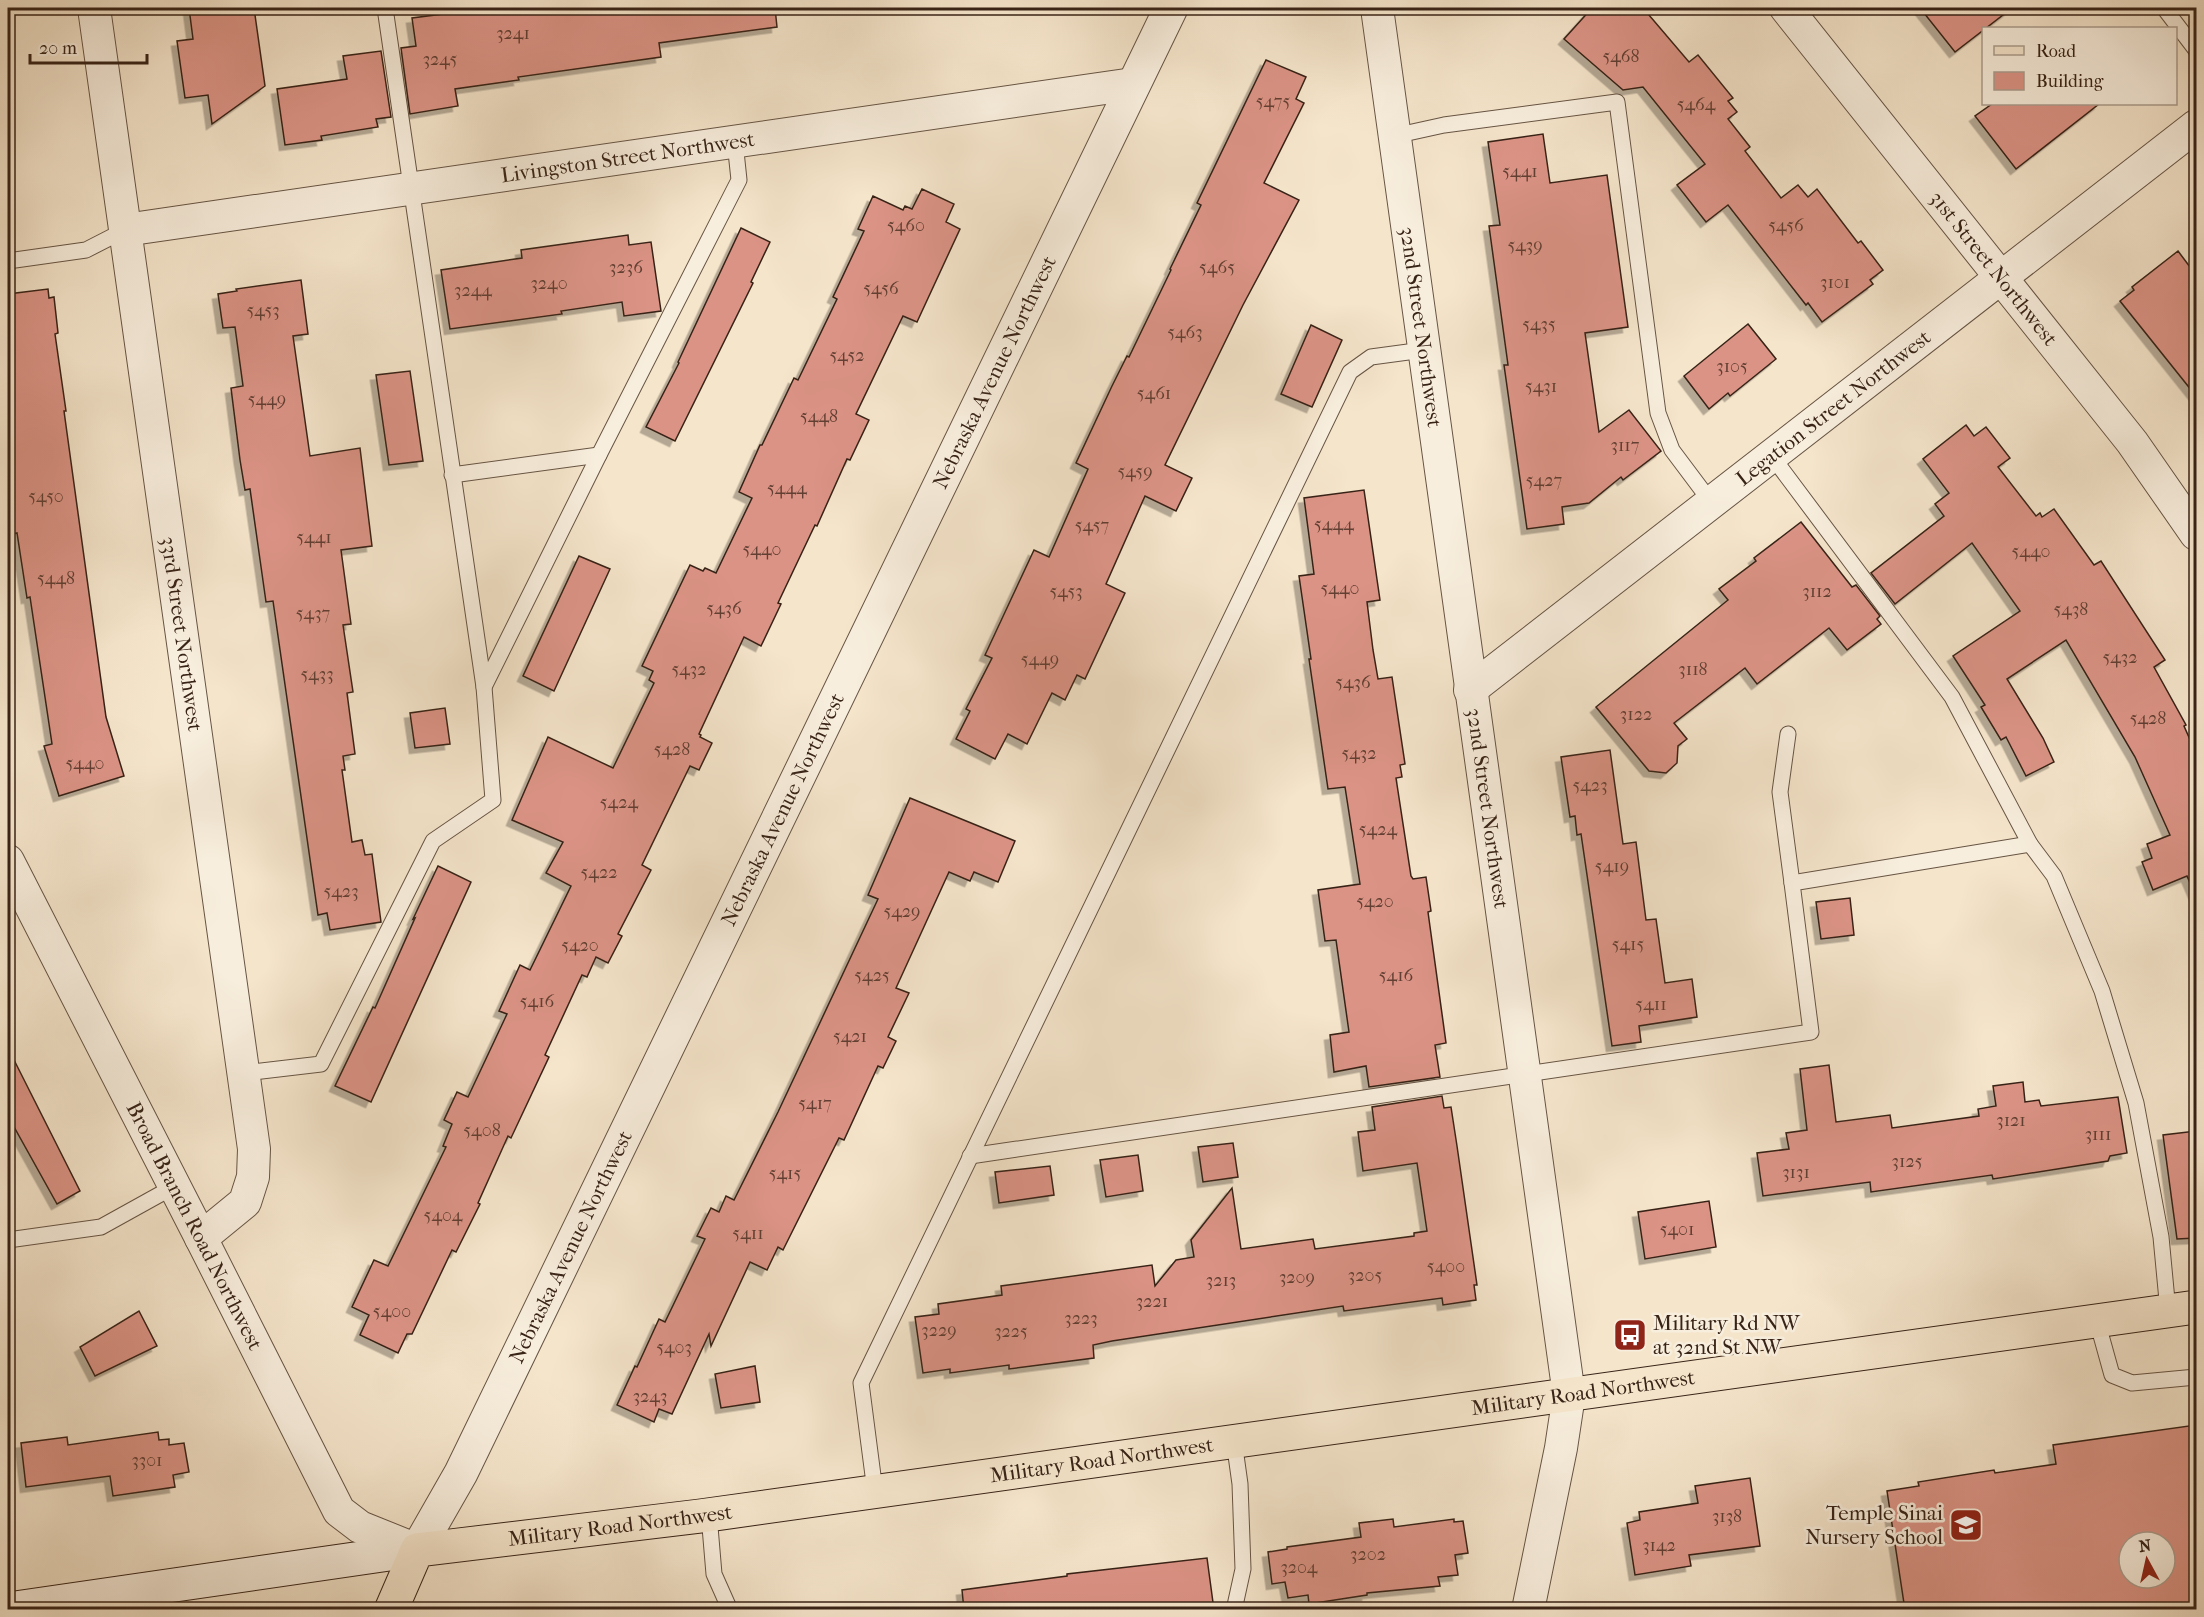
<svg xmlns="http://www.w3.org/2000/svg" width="2204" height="1617" viewBox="0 0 2204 1617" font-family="'IM FELL French Canon',serif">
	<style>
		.building { fill: #db9385; stroke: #382317; stroke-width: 1.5; fill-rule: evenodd; filter: url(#shadow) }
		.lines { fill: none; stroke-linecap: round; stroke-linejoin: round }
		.service-casing { stroke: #675444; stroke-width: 17 }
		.minor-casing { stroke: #675444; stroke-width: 34 }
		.tertiary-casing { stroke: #675444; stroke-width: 35 }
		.secondary-casing { stroke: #382317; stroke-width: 35 }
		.primary-casing { stroke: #382317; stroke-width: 35 }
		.service { stroke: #f8eedd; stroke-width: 15 }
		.minor { stroke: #f8eedd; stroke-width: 32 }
		.tertiary { stroke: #f8eedd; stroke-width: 33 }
		.secondary { stroke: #f8eedd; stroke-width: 33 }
		.primary { stroke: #f5e5cb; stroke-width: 33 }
		.labels { text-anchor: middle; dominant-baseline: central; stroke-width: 5; stroke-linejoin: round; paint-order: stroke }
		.number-label { font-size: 18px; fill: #613f32 }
		.street-label { font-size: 21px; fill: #382317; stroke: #f8eedd }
		.poi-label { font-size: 21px; fill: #382317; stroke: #f8eedd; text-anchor: start }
	</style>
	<defs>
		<filter id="shadow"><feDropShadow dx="-5.5" dy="5.5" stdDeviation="0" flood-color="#0004"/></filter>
	</defs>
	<rect width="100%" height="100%" fill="#f5e5cb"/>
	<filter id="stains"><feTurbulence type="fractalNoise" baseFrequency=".00333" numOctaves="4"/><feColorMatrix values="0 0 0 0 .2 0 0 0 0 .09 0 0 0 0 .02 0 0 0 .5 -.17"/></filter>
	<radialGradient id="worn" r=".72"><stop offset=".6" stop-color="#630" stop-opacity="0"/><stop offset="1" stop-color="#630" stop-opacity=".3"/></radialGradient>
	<g class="building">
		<path d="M 189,8 L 254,8 L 265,86 L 212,124 L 208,95 L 185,98 L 177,41 L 193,39 Z"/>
		<path d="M 491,8 L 775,8 L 777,27 L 659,43 L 661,57 L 518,77 L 519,80 L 455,89 L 458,106 L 410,114 L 401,48 L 416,46 L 412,18 Z"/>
		<path d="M 1592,8 L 1643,8 L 1689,62 L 1698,55 L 1733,98 L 1728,101 L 1737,112 L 1728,119 L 1750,147 L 1745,151 L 1781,198 L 1798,185 L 1808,197 L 1817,189 L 1858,243 L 1861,241 L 1883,270 L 1870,280 L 1873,284 L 1822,322 L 1808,303 L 1806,305 L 1728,205 L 1706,222 L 1677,185 L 1705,164 L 1643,87 L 1623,90 L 1564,39 Z"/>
		<path d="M 1920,8 L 2012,8 L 1955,52 Z"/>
		<path d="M 381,51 L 391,117 L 376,119 L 378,127 L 321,136 L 322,140 L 285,145 L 277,89 L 347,79 L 343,56 Z"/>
		<path d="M 1266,60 L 1306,77 L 1296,99 L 1304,103 L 1264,183 L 1299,200 L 1243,305 L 1165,465 L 1192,478 L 1176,511 L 1145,496 L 1106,584 L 1125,593 L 1085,679 L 1077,675 L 1065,700 L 1052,693 L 1027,744 L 1008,734 L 995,759 L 956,739 L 970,711 L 966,709 L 992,658 L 985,655 L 1034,550 L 1049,557 L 1088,469 L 1076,463 L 1112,386 L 1127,356 L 1129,357 L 1171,270 L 1170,269 L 1201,205 L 1197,203 Z"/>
		<path d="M 1992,104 L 2099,104 L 2016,169 L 1975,116 Z"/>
		<path d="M 1543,134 L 1550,183 L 1607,175 L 1628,327 L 1585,333 L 1599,432 L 1629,410 L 1661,451 L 1623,480 L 1621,477 L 1589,503 L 1562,507 L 1564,524 L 1527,529 L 1504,365 L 1508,365 L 1489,226 L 1500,225 L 1488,142 Z"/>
		<path d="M 922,189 L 954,204 L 946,222 L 960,229 L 917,322 L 903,316 L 856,414 L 869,420 L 850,460 L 847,459 L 817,526 L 815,525 L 778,603 L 781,604 L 761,646 L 744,637 L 699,734 L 701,735 L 700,737 L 712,743 L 699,770 L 690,766 L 642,865 L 651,870 L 618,934 L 622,936 L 608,963 L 596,957 L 587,977 L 582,975 L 545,1055 L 549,1057 L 511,1138 L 508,1136 L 478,1203 L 480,1204 L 456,1252 L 452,1250 L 412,1334 L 407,1334 L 398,1353 L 360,1335 L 369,1315 L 352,1307 L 374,1260 L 388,1266 L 446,1147 L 443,1146 L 452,1124 L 444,1120 L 457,1092 L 468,1097 L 507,1014 L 499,1011 L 520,965 L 530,970 L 571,886 L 546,873 L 563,842 L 512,820 L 548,737 L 613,768 L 654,683 L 649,680 L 653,671 L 642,666 L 690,565 L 703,571 L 705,568 L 716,573 L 752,498 L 739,492 L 760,445 L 762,445 L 794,378 L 798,380 L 837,299 L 833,297 L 864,231 L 858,229 L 873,196 L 903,210 L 905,206 L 912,209 Z"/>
		<path d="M 741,228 L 770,242 L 751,282 L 753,283 L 675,441 L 646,427 L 679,363 L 678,362 Z"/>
		<path d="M 628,235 L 629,245 L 651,242 L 661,311 L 624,316 L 622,302 L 561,311 L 562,314 L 450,329 L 441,270 L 522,258 L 521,250 Z"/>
		<path d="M 2178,251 L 2196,275 L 2196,396 L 2120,301 L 2134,290 L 2132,287 Z"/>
		<path d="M 301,280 L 308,334 L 293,336 L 310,456 L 360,448 L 372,546 L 341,550 L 351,624 L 343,625 L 353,692 L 347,693 L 355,754 L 343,756 L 345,770 L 342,770 L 352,842 L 362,840 L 365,855 L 372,854 L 381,922 L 330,930 L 327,913 L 318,915 L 273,601 L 266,602 L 250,489 L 245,490 L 240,460 L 231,388 L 243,386 L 235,327 L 223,328 L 218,294 L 237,291 L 236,289 Z"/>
		<path d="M 48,289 L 49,298 L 54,297 L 58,333 L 55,334 L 66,411 L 64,411 L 106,717 L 124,776 L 59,796 L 44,746 L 52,744 L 30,597 L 27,598 L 17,533 L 8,535 L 8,294 Z"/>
		<path d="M 1748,324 L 1776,359 L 1730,396 L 1728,393 L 1709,409 L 1684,376 Z"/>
		<path d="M 1311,325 L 1342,340 L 1312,407 L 1281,394 Z"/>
		<path d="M 410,371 L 423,461 L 389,465 L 376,375 Z"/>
		<path d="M 1966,425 L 1974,436 L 1986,427 L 2010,458 L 1998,467 L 2036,516 L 2040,513 L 2042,517 L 2054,509 L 2094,565 L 2101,561 L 2165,660 L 2154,667 L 2186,725 L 2184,726 L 2196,753 L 2196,897 L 2187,876 L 2153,890 L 2142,862 L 2152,858 L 2147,844 L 2170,835 L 2135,757 L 2066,640 L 2007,679 L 2043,738 L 2054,762 L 2026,776 L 2006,737 L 2001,740 L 1981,707 L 1985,705 L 1953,656 L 2020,611 L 1972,543 L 1895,604 L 1871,573 L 1944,516 L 1935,504 L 1949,493 L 1923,459 Z"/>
		<path d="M 1364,490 L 1380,600 L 1367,602 L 1373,650 L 1378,679 L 1392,677 L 1405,764 L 1400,765 L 1402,777 L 1396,778 L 1411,876 L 1413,879 L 1426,877 L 1431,911 L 1428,912 L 1446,1043 L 1435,1045 L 1440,1077 L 1369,1087 L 1366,1066 L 1334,1072 L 1330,1035 L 1349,1032 L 1336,940 L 1325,941 L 1318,890 L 1360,884 L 1345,787 L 1328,789 L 1309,659 L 1311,659 L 1299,576 L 1314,574 L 1304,498 Z"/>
		<path d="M 1801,522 L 1852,587 L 1856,585 L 1880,616 L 1877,619 L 1881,624 L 1847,650 L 1829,628 L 1757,684 L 1745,668 L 1674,723 L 1687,739 L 1678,746 L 1677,763 L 1666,773 L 1649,771 L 1596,707 L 1728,600 L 1719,589 L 1756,561 L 1754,558 Z"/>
		<path d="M 579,556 L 610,569 L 554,691 L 523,676 Z"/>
		<path d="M 445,708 L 450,744 L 415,748 L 410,713 Z"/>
		<path d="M 1610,750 L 1623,844 L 1636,842 L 1646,920 L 1656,919 L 1665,983 L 1692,979 L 1697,1017 L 1639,1026 L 1641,1042 L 1612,1046 L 1581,834 L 1577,835 L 1575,816 L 1570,817 L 1561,757 Z"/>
		<path d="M 910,798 L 1015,841 L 998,882 L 974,872 L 970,881 L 949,872 L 896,988 L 909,993 L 888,1037 L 896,1041 L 883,1068 L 878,1066 L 844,1140 L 839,1138 L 783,1250 L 778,1247 L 767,1270 L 750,1262 L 711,1346 L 709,1334 L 672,1414 L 659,1409 L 654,1422 L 617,1405 L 635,1366 L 637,1367 L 659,1319 L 665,1322 L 705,1239 L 697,1236 L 711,1208 L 719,1212 L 726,1196 L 734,1200 L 778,1112 L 878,899 L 868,895 Z"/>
		<path d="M 438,866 L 471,882 L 371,1102 L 335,1086 L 373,1007 L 375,1008 L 415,918 L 413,919 Z"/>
		<path d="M 1850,898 L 1854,935 L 1821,939 L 1816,902 Z"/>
		<path d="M 8,1048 L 80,1191 L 57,1204 L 8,1116 Z"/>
		<path d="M 1829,1065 L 1836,1122 L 1890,1115 L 1892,1128 L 1979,1116 L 1978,1109 L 1996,1106 L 1993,1086 L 2023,1082 L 2025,1102 L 2039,1100 L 2041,1106 L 2118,1097 L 2127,1153 L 2110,1156 L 2108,1161 L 1993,1179 L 1992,1175 L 1871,1192 L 1870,1182 L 1763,1196 L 1757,1153 L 1789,1149 L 1786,1133 L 1807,1130 L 1800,1069 Z"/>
		<path d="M 1442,1096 L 1444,1108 L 1451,1107 L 1457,1146 L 1477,1285 L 1474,1285 L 1476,1300 L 1443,1305 L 1442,1298 L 1344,1311 L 1343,1306 L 1112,1341 L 1093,1345 L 1094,1358 L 1009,1369 L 1009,1365 L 950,1373 L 950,1369 L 923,1373 L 915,1317 L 939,1314 L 938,1304 L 1002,1295 L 1001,1286 L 1152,1265 L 1155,1286 L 1176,1260 L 1194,1257 L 1191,1240 L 1232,1188 L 1241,1249 L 1313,1239 L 1315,1249 L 1414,1236 L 1414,1233 L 1427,1231 L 1417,1163 L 1363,1171 L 1358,1132 L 1375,1130 L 1372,1107 Z"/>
		<path d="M 2196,1131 L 2196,1238 L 2177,1239 L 2163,1135 Z"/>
		<path d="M 1233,1143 L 1238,1177 L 1203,1182 L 1198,1147 Z"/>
		<path d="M 1138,1155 L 1143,1191 L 1106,1197 L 1100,1160 Z"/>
		<path d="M 1050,1166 L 1054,1195 L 999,1203 L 995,1172 Z"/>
		<path d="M 1709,1201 L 1716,1247 L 1645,1259 L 1638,1212 Z"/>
		<path d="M 139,1311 L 157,1346 L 95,1376 L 80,1347 Z"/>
		<path d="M 755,1366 L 760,1402 L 721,1408 L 715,1374 Z"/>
		<path d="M 2196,1425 L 2196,1610 L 1905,1610 L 1887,1491 L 1919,1486 L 1918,1482 L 1994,1470 L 1995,1473 L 2056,1464 L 2053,1445 ZM 2129,1542 L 2165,1542 L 2165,1578 L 2129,1578 Z"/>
		<path d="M 158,1432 L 159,1440 L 169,1439 L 169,1445 L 184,1443 L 189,1472 L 173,1475 L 175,1487 L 113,1496 L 110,1476 L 26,1487 L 21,1443 L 67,1437 L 68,1445 Z"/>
		<path d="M 1750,1478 L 1760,1546 L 1689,1555 L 1691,1566 L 1635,1575 L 1627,1523 L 1640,1520 L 1639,1512 L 1698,1503 L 1695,1486 Z"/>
		<path d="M 1393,1519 L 1394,1527 L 1454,1519 L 1454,1522 L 1463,1521 L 1468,1553 L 1455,1555 L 1458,1575 L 1438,1577 L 1440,1586 L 1367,1593 L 1367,1595 L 1309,1604 L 1308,1595 L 1288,1598 L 1285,1582 L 1272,1584 L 1268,1552 L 1287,1549 L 1287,1547 L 1361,1537 L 1359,1523 Z"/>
		<path d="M 1207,1558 L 1214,1610 L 964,1610 L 962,1590 L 1067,1576 L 1067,1574 Z"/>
	</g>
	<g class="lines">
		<defs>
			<g id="service">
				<path d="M 2164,8 L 2196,50"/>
				<path d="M 1394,136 L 1444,125 L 1617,102 L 1658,413 L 1672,450 L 1711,502"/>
				<path d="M 8,261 L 86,250 L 125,230"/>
				<path d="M 452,475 L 599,455"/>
				<path d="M 484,687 L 599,455 L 739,180 L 735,142"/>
				<path d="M 1788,734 L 1780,792 L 1792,883"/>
				<path d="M 2030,844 L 2054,876 L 2102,991 L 2136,1103 L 2161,1237 L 2168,1311"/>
				<path d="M 244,1073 L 321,1064 L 433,841 L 493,800 L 484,687 L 385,8"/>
				<path d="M 970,1156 L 1811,1032 L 1792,883 L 2030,844 L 1952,697 L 1771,455"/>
				<path d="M 8,1240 L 101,1227 L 175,1186"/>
				<path d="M 2097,1321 L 2112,1375 L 2132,1383 L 2196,1377"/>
				<path d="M 1234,1441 L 1240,1484 L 1243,1569 L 1234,1610"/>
				<path d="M 875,1491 L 861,1383 L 1350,372 L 1371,357 L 1423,350"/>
				<path d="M 709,1515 L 714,1574 L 730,1610"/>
			</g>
			<g id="minor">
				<path id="s1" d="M 94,8 L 254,1149 L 253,1177 L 245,1202 L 201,1238"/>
				<path id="s2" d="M 1377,8 L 1569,1395 L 1561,1448 L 1528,1610"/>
				<path id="s3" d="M 1786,8 L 2132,442 L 2196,534"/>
				<path id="s4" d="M 125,230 L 1133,84"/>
				<path id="s5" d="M 1470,690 L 2196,126"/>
				<path id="s6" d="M 8,861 L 201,1238 L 339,1511 L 360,1527 L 417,1550"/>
			</g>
			<g id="tertiary">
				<path id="s7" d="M 417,1550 L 461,1473 L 1171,8"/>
			</g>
			<path id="secondary" d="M 8,1609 L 417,1550"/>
			<g id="primary">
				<path id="s8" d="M 391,1610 L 417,1550 L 700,1516 L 2196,1307"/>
			</g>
		</defs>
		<use href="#service" class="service-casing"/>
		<use href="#minor" class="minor-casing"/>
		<use href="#tertiary" class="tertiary-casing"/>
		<use href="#secondary" class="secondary-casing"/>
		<use href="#primary" class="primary-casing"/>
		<use href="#service" class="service"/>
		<use href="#minor" class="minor"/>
		<use href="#tertiary" class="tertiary"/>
		<use href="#secondary" class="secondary"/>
		<use href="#primary" class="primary"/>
	</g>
	<defs>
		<symbol id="bus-square" viewBox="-11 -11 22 22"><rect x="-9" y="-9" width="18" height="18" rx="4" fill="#8f2418" stroke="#f8eedd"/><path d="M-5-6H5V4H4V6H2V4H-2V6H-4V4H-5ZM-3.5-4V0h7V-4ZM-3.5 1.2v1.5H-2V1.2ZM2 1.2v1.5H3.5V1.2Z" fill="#fff"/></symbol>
		<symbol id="school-square" viewBox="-11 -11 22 22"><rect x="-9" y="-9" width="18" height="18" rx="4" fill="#8f2418" stroke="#f8eedd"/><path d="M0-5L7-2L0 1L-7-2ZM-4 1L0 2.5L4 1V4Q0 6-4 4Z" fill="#fff"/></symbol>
	</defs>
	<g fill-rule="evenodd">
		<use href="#bus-square" x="1611" y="1316" width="38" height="38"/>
		<use href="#school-square" x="1947" y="1506" width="38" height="38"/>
	</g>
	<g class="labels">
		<g class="number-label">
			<text x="513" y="33">3241</text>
			<text x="1621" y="56">5468</text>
			<text x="440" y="59">3245</text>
			<text x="1273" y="101">5475</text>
			<text x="1696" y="104">5464</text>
			<text x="1520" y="171">5441</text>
			<text x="906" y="225">5460</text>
			<text x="1786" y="225">5456</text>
			<text x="1525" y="245">5439</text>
			<text x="626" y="267">3236</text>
			<text x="1217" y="267">5465</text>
			<text x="1835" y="282">3101</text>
			<text x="549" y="283">3240</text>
			<text x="881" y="288">5456</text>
			<text x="473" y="290">3244</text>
			<text x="263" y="310">5453</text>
			<text x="1539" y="324">5435</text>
			<text x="1185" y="332">5463</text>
			<text x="847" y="355">5452</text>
			<text x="1732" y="366">3105</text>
			<text x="1541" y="386">5431</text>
			<text x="1154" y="393">5461</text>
			<text x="267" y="399">5449</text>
			<text x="819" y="416">5448</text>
			<text x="1625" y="445">3117</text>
			<text x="1135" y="471">5459</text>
			<text x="1544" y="480">5427</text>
			<text x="787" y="488">5444</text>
			<text x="46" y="496">5450</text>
			<text x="1334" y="524">5444</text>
			<text x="1092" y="525">5457</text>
			<text x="314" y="537">5441</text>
			<text x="762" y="549">5440</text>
			<text x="2031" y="551">5440</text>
			<text x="56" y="578">5448</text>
			<text x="1340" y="588">5440</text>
			<text x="1066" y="591">5453</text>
			<text x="1817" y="591">3112</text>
			<text x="724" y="608">5436</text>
			<text x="2071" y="609">5438</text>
			<text x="313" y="613">5437</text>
			<text x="2120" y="657">5432</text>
			<text x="1040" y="659">5449</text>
			<text x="689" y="669">5432</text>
			<text x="1693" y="669">3118</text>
			<text x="317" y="674">5433</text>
			<text x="1353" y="682">5436</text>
			<text x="1636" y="714">3122</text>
			<text x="2148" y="718">5428</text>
			<text x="672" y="749">5428</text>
			<text x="1359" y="753">5432</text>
			<text x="85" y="763">5440</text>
			<text x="1590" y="785">5423</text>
			<text x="619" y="802">5424</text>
			<text x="1378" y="829">5424</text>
			<text x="1612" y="866">5419</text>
			<text x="599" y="872">5422</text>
			<text x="341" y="891">5423</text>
			<text x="1375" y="901">5420</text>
			<text x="902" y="911">5429</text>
			<text x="1628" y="944">5415</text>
			<text x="580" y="945">5420</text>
			<text x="872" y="975">5425</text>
			<text x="1396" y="975">5416</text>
			<text x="537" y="1001">5416</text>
			<text x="1651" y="1004">5411</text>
			<text x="850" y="1036">5421</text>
			<text x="815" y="1103">5417</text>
			<text x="2011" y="1120">3121</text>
			<text x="482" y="1130">5408</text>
			<text x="2098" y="1134">3111</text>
			<text x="1907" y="1161">3125</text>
			<text x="1796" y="1172">3131</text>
			<text x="785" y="1173">5415</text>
			<text x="443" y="1215">5404</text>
			<text x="1677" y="1229">5401</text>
			<text x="748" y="1233">5411</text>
			<text x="1446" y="1266">5400</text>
			<text x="1365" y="1275">3205</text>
			<text x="1297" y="1277">3209</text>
			<text x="1221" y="1280">3213</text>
			<text x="1152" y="1301">3221</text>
			<text x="392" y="1311">5400</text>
			<text x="1081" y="1318">3223</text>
			<text x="939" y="1330">3229</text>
			<text x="1011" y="1331">3225</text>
			<text x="674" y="1347">5403</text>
			<text x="650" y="1396">3243</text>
			<text x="147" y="1460">3301</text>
			<text x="1727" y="1516">3138</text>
			<text x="1659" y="1545">3142</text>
			<text x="1368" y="1554">3202</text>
			<text x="1299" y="1567">3204</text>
		</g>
		<g class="street-label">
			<text stroke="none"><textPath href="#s4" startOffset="508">Livingston Street Northwest</textPath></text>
			<text stroke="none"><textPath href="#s3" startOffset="333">31st Street Northwest</textPath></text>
			<text stroke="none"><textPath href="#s2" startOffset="322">32nd Street Northwest</textPath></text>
			<text stroke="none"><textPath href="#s7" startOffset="1312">Nebraska Avenue Northwest</textPath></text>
			<text stroke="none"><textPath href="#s5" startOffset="460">Legation Street Northwest</textPath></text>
			<text stroke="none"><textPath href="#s1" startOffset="632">33rd Street Northwest</textPath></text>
			<text stroke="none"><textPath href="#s7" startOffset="826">Nebraska Avenue Northwest</textPath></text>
			<text stroke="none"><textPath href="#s2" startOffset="808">32nd Street Northwest</textPath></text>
			<text stroke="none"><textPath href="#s6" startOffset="410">Broad Branch Road Northwest</textPath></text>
			<text stroke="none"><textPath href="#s7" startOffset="340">Nebraska Avenue Northwest</textPath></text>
			<text stroke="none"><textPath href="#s8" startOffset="1242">Military Road Northwest</textPath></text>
			<text stroke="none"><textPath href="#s8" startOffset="756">Military Road Northwest</textPath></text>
			<text stroke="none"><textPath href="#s8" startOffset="270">Military Road Northwest</textPath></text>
		</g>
		<g class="poi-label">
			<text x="1653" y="1323">Military Rd NW<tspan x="1653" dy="24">at 32nd St NW</tspan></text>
			<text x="1943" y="1513" text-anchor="end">Temple Sinai<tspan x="1943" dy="24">Nursery School</tspan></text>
		</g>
	</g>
	<rect width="2204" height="1617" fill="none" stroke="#f5e5cb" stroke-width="30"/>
	<rect x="9" y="9" width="2186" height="1599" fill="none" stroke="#382317" stroke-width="3"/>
	<rect x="15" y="15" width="2174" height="1587" fill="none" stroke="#382317" stroke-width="1.5"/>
	<rect x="1982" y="27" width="195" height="78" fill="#f8eedd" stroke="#ab9d8e" stroke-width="1.5"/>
	<rect x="1994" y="46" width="30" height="9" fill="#f5e5cb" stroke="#ab9d8e" stroke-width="1.5"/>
	<text x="2036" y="57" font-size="18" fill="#382317">Road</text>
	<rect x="1994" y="72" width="30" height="18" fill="#db9385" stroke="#ab9d8e" stroke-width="1.5"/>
	<text x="2036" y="87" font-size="18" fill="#382317">Building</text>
	<g transform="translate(2147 1560) rotate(352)"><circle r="28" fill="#f8eedd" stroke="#ab9d8e" stroke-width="1.5"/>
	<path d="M0-4.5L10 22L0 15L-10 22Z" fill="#8f2418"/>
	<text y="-9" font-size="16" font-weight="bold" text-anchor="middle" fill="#382317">N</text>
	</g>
	<path d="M30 54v9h117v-9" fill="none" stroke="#382317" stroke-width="3"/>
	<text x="39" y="54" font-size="18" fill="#382317" stroke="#f8eedd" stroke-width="4.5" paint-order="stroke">20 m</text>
	<rect width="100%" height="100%" filter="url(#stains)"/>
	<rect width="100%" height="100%" fill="url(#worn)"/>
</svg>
